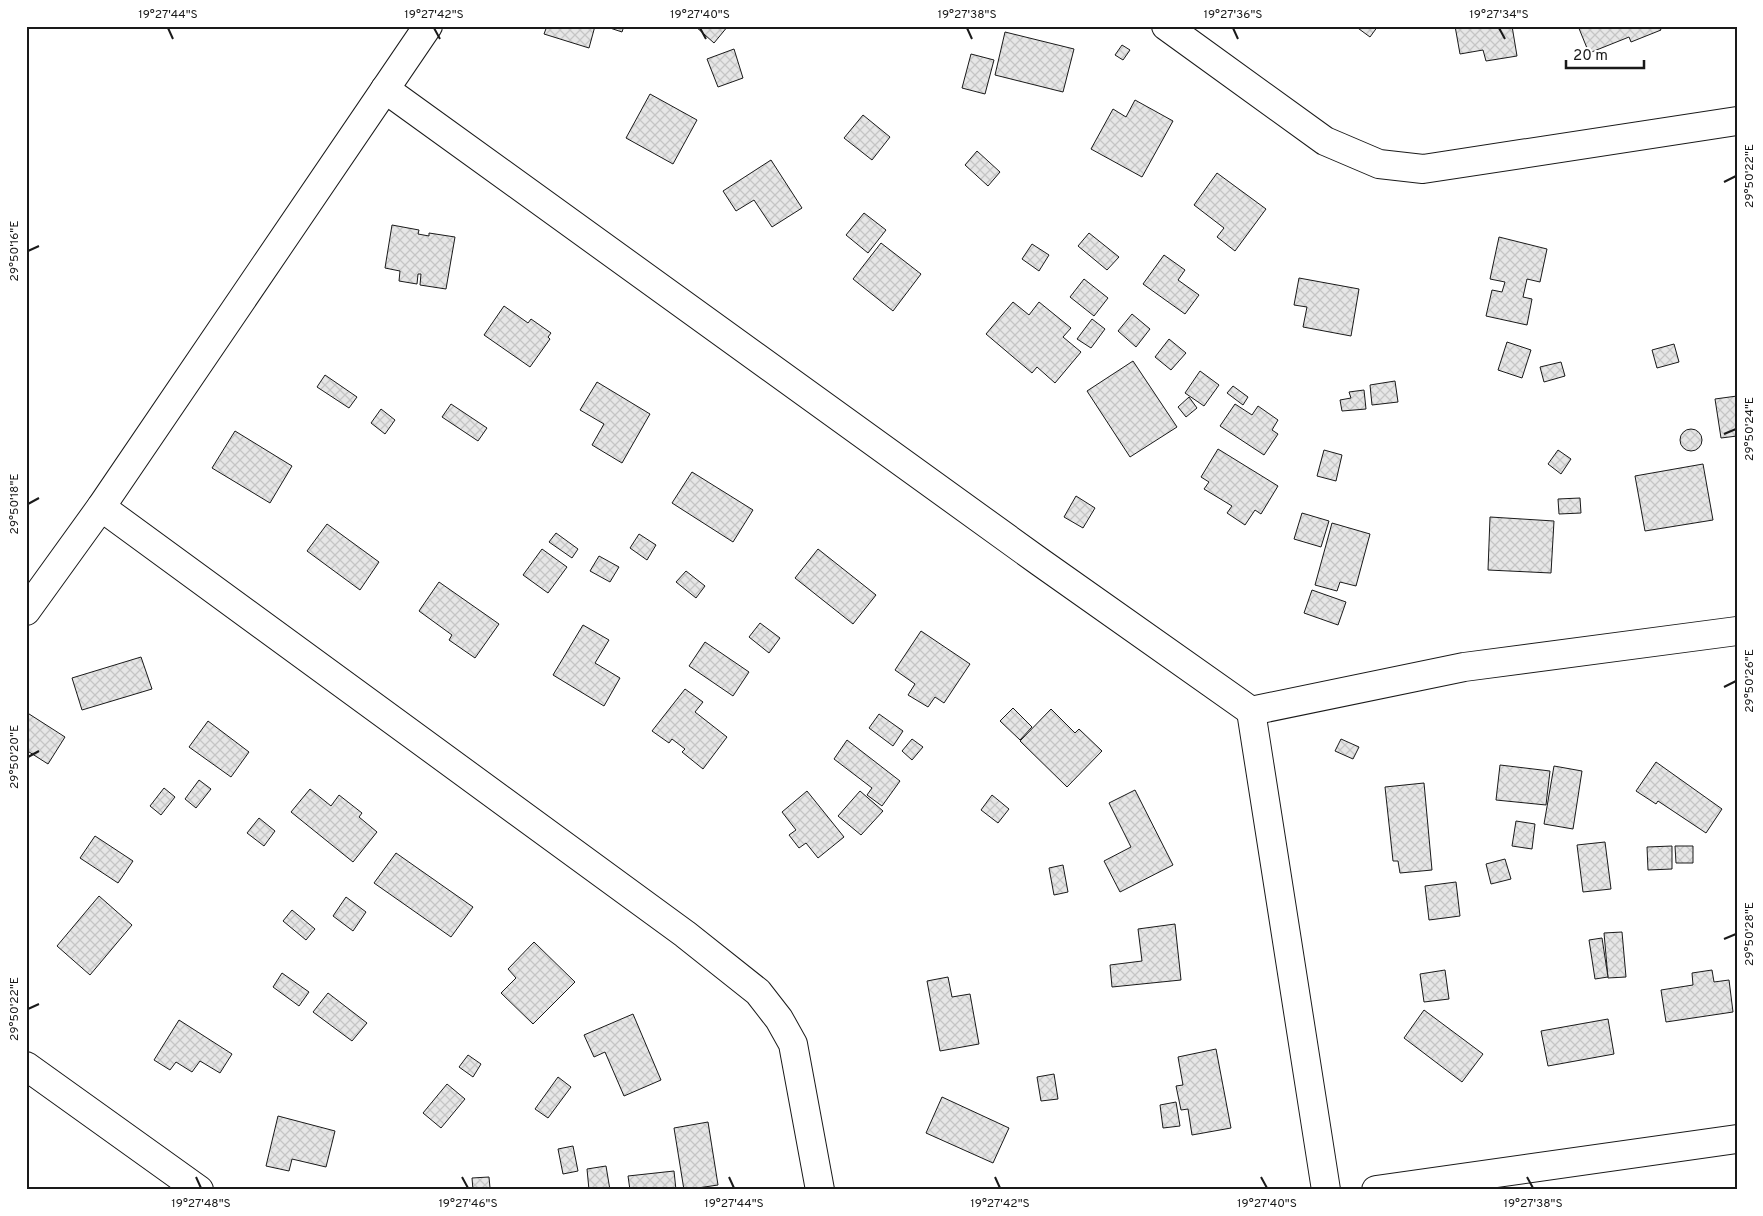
<svg xmlns="http://www.w3.org/2000/svg" width="1763" height="1216" viewBox="0 0 1763 1216" font-family="Overpass,sans-serif">
	<style>
		.building { fill: url(#building-cross-hatch); stroke: #1a1a1a }
		.lines { fill: none; stroke-linecap: round; stroke-linejoin: round }
		.minor-casing { stroke: #1a1a1a; stroke-width: 30 }
		.minor { stroke: #fff; stroke-width: 28 }
		.ticks { fill: none; stroke: #1a1a1a; stroke-width: 2 }
		.neatline { fill: none; stroke: #1a1a1a; stroke-width: 2 }
		.ticks-label { font-size: 12px; text-anchor: middle; fill: #1a1a1a }
	</style>
	<defs>
		<pattern id="building-cross-hatch" width="8" height="8" patternUnits="userSpaceOnUse" patternTransform="scale(1.25)"><rect width="8" height="8" fill="#e6e6e6"/><path d="M0 0l8 8M0 8l8-8" fill="none" stroke="#c5c5c5"/></pattern>
	</defs>
	<rect width="100%" height="100%" fill="#fff"/>
	<g class="building">
		<path d="M 547,26 L 595,26 L 589,48 L 544,34 Z"/>
		<path d="M 604,26 L 624,26 L 622,32 Z"/>
		<path d="M 695,26 L 728,26 L 714,43 Z"/>
		<path d="M 1355,26 L 1378,26 L 1370,37 Z"/>
		<path d="M 1455,26 L 1512,26 L 1517,56 L 1486,61 L 1483,50 L 1460,54 Z"/>
		<path d="M 1578,26 L 1659,26 L 1661,30 L 1631,42 L 1629,37 L 1589,53 Z"/>
		<path d="M 1005,32 L 1074,49 L 1063,92 L 995,75 Z"/>
		<path d="M 1122,45 L 1130,50 L 1123,60 L 1115,55 Z"/>
		<path d="M 734,49 L 743,78 L 718,87 L 707,59 Z"/>
		<path d="M 971,54 L 994,60 L 985,94 L 962,88 Z"/>
		<path d="M 650,94 L 697,120 L 673,164 L 626,138 Z"/>
		<path d="M 1135,100 L 1173,121 L 1142,177 L 1091,149 L 1113,109 L 1126,117 Z"/>
		<path d="M 863,115 L 890,137 L 872,160 L 844,138 Z"/>
		<path d="M 977,151 L 1000,172 L 988,186 L 965,165 Z"/>
		<path d="M 771,160 L 802,208 L 772,227 L 754,200 L 736,211 L 723,191 Z"/>
		<path d="M 1217,173 L 1266,209 L 1235,251 L 1217,237 L 1224,228 L 1194,205 Z"/>
		<path d="M 864,213 L 886,230 L 868,253 L 846,235 Z"/>
		<path d="M 392,225 L 419,230 L 418,234 L 429,236 L 429,233 L 455,237 L 446,289 L 420,285 L 421,274 L 418,274 L 417,284 L 399,281 L 400,271 L 385,268 Z"/>
		<path d="M 1089,233 L 1119,257 L 1107,270 L 1078,246 Z"/>
		<path d="M 1499,237 L 1547,249 L 1540,282 L 1527,279 L 1523,297 L 1532,299 L 1527,325 L 1486,316 L 1492,290 L 1502,292 L 1505,282 L 1490,279 Z"/>
		<path d="M 881,243 L 921,274 L 893,311 L 853,279 Z"/>
		<path d="M 1032,244 L 1049,255 L 1039,271 L 1022,259 Z"/>
		<path d="M 1164,255 L 1185,270 L 1178,280 L 1199,295 L 1185,314 L 1143,284 Z"/>
		<path d="M 1299,278 L 1359,289 L 1351,336 L 1303,327 L 1307,307 L 1294,305 Z"/>
		<path d="M 1084,279 L 1108,298 L 1094,316 L 1070,297 Z"/>
		<path d="M 1013,302 L 1029,315 L 1039,302 L 1071,328 L 1063,337 L 1081,352 L 1055,383 L 1037,367 L 1032,373 L 986,334 Z"/>
		<path d="M 504,306 L 528,323 L 531,319 L 551,333 L 548,337 L 550,339 L 530,367 L 484,335 Z"/>
		<path d="M 1132,314 L 1150,329 L 1136,347 L 1118,331 Z"/>
		<path d="M 1092,319 L 1105,329 L 1091,348 L 1077,339 Z"/>
		<path d="M 1169,339 L 1186,353 L 1171,370 L 1155,357 Z"/>
		<path d="M 1507,342 L 1531,350 L 1522,378 L 1498,370 Z"/>
		<path d="M 1674,344 L 1679,362 L 1657,368 L 1652,350 Z"/>
		<path d="M 1133,361 L 1177,427 L 1130,457 L 1087,391 Z"/>
		<path d="M 1561,362 L 1565,376 L 1544,382 L 1540,367 Z"/>
		<path d="M 1200,371 L 1219,385 L 1204,406 L 1185,393 Z"/>
		<path d="M 325,375 L 357,397 L 349,408 L 317,387 Z"/>
		<path d="M 1395,381 L 1398,402 L 1372,405 L 1370,385 Z"/>
		<path d="M 597,382 L 650,414 L 622,463 L 592,445 L 604,424 L 580,410 Z"/>
		<path d="M 1233,386 L 1248,397 L 1243,405 L 1227,393 Z"/>
		<path d="M 1364,390 L 1366,409 L 1342,411 L 1340,400 L 1351,398 L 1349,392 Z"/>
		<path d="M 1737,396 L 1737,436 L 1721,438 L 1715,399 Z"/>
		<path d="M 1189,397 L 1197,408 L 1186,417 L 1178,407 Z"/>
		<path d="M 451,404 L 487,428 L 478,441 L 442,417 Z"/>
		<path d="M 1235,404 L 1252,415 L 1258,406 L 1278,420 L 1272,430 L 1278,434 L 1264,455 L 1220,426 Z"/>
		<path d="M 381,409 L 395,420 L 385,434 L 371,423 Z"/>
		<circle cx="1691" cy="440" r="11"/>
		<path d="M 235,431 L 292,466 L 270,503 L 212,468 Z"/>
		<path d="M 1218,449 L 1278,486 L 1261,514 L 1255,510 L 1245,525 L 1227,513 L 1232,506 L 1204,489 L 1209,482 L 1201,477 Z"/>
		<path d="M 1324,450 L 1342,455 L 1336,481 L 1317,476 Z"/>
		<path d="M 1558,450 L 1571,459 L 1561,474 L 1548,464 Z"/>
		<path d="M 1703,464 L 1713,520 L 1645,531 L 1635,476 Z"/>
		<path d="M 692,472 L 753,510 L 733,542 L 672,503 Z"/>
		<path d="M 1076,496 L 1095,508 L 1083,528 L 1064,517 Z"/>
		<path d="M 1580,498 L 1581,513 L 1559,514 L 1558,499 Z"/>
		<path d="M 1302,513 L 1329,521 L 1321,547 L 1294,539 Z"/>
		<path d="M 1490,517 L 1554,521 L 1551,573 L 1488,570 Z"/>
		<path d="M 1332,523 L 1370,534 L 1356,586 L 1340,582 L 1337,591 L 1315,585 Z"/>
		<path d="M 327,524 L 379,562 L 360,590 L 307,551 Z"/>
		<path d="M 556,533 L 578,549 L 572,558 L 549,542 Z"/>
		<path d="M 639,534 L 656,545 L 647,560 L 630,548 Z"/>
		<path d="M 542,549 L 567,567 L 548,593 L 523,575 Z"/>
		<path d="M 818,549 L 876,595 L 853,624 L 795,578 Z"/>
		<path d="M 599,556 L 619,567 L 610,582 L 590,571 Z"/>
		<path d="M 686,571 L 705,586 L 696,598 L 676,582 Z"/>
		<path d="M 439,582 L 499,624 L 475,658 L 449,640 L 452,635 L 419,611 Z"/>
		<path d="M 1312,590 L 1346,602 L 1338,625 L 1304,613 Z"/>
		<path d="M 760,623 L 780,638 L 769,653 L 749,637 Z"/>
		<path d="M 583,625 L 609,640 L 595,663 L 620,678 L 604,706 L 553,675 Z"/>
		<path d="M 921,631 L 970,664 L 944,703 L 935,697 L 928,707 L 908,695 L 915,684 L 895,670 Z"/>
		<path d="M 705,642 L 749,672 L 733,696 L 689,666 Z"/>
		<path d="M 141,657 L 152,689 L 82,710 L 72,678 Z"/>
		<path d="M 685,689 L 703,702 L 695,712 L 727,737 L 703,769 L 682,752 L 685,749 L 672,739 L 669,743 L 652,731 Z"/>
		<path d="M 1013,708 L 1032,727 L 1020,740 L 1000,721 Z"/>
		<path d="M 1051,709 L 1075,733 L 1079,729 L 1102,751 L 1067,787 L 1020,741 Z"/>
		<path d="M 26,712 L 65,737 L 48,764 L 26,750 Z"/>
		<path d="M 879,714 L 903,731 L 893,746 L 869,728 Z"/>
		<path d="M 208,721 L 249,752 L 231,777 L 189,747 Z"/>
		<path d="M 912,739 L 923,747 L 912,760 L 902,751 Z"/>
		<path d="M 1341,739 L 1359,747 L 1353,759 L 1335,751 Z"/>
		<path d="M 847,740 L 900,781 L 882,806 L 867,795 L 872,788 L 834,759 Z"/>
		<path d="M 1656,762 L 1722,809 L 1706,833 L 1658,801 L 1656,804 L 1636,791 Z"/>
		<path d="M 1500,765 L 1550,771 L 1546,805 L 1496,800 Z"/>
		<path d="M 1554,766 L 1582,771 L 1573,829 L 1544,824 Z"/>
		<path d="M 199,780 L 211,789 L 196,808 L 185,799 Z"/>
		<path d="M 1424,783 L 1432,870 L 1400,873 L 1398,861 L 1393,861 L 1385,787 Z"/>
		<path d="M 164,788 L 175,797 L 161,815 L 150,806 Z"/>
		<path d="M 310,789 L 331,806 L 339,795 L 362,813 L 359,817 L 377,832 L 353,862 L 291,812 Z"/>
		<path d="M 1135,790 L 1173,865 L 1120,892 L 1104,861 L 1131,847 L 1109,803 Z"/>
		<path d="M 807,791 L 844,837 L 818,858 L 806,843 L 799,848 L 789,835 L 796,830 L 782,812 Z"/>
		<path d="M 860,791 L 883,811 L 861,835 L 838,816 Z"/>
		<path d="M 992,795 L 1009,809 L 998,823 L 981,810 Z"/>
		<path d="M 259,818 L 275,831 L 264,846 L 247,833 Z"/>
		<path d="M 1516,821 L 1535,824 L 1532,849 L 1512,846 Z"/>
		<path d="M 95,836 L 133,861 L 118,883 L 80,858 Z"/>
		<path d="M 1605,842 L 1611,889 L 1583,892 L 1577,845 Z"/>
		<path d="M 1672,846 L 1672,869 L 1648,870 L 1647,847 Z"/>
		<path d="M 1675,846 L 1693,846 L 1693,863 L 1676,863 Z"/>
		<path d="M 396,853 L 473,907 L 451,937 L 374,883 Z"/>
		<path d="M 1505,859 L 1511,879 L 1491,884 L 1486,864 Z"/>
		<path d="M 1063,865 L 1068,892 L 1054,895 L 1049,868 Z"/>
		<path d="M 1456,882 L 1460,916 L 1429,920 L 1425,886 Z"/>
		<path d="M 99,896 L 132,925 L 90,975 L 57,946 Z"/>
		<path d="M 346,897 L 366,912 L 353,931 L 333,916 Z"/>
		<path d="M 292,910 L 315,929 L 306,940 L 283,921 Z"/>
		<path d="M 1175,924 L 1181,980 L 1112,987 L 1110,965 L 1142,961 L 1138,929 Z"/>
		<path d="M 1622,932 L 1626,977 L 1608,978 L 1604,933 Z"/>
		<path d="M 1602,938 L 1608,977 L 1595,979 L 1589,940 Z"/>
		<path d="M 534,942 L 575,982 L 533,1024 L 501,993 L 516,978 L 508,969 Z"/>
		<path d="M 1445,970 L 1449,999 L 1424,1002 L 1420,974 Z"/>
		<path d="M 1712,970 L 1714,982 L 1729,980 L 1733,1012 L 1666,1022 L 1661,990 L 1693,985 L 1692,973 Z"/>
		<path d="M 282,973 L 309,992 L 299,1006 L 273,987 Z"/>
		<path d="M 948,977 L 952,997 L 970,994 L 979,1044 L 940,1051 L 927,981 Z"/>
		<path d="M 328,993 L 367,1023 L 352,1041 L 313,1012 Z"/>
		<path d="M 1424,1010 L 1483,1054 L 1462,1082 L 1404,1038 Z"/>
		<path d="M 633,1014 L 661,1080 L 624,1096 L 605,1052 L 594,1057 L 584,1035 Z"/>
		<path d="M 1608,1019 L 1614,1054 L 1548,1066 L 1541,1031 Z"/>
		<path d="M 179,1020 L 232,1054 L 220,1073 L 200,1061 L 192,1072 L 176,1062 L 170,1070 L 154,1060 Z"/>
		<path d="M 1216,1049 L 1231,1128 L 1192,1135 L 1188,1109 L 1181,1110 L 1176,1086 L 1183,1085 L 1178,1057 Z"/>
		<path d="M 468,1055 L 481,1064 L 473,1077 L 459,1067 Z"/>
		<path d="M 1054,1074 L 1058,1099 L 1041,1101 L 1037,1077 Z"/>
		<path d="M 558,1077 L 571,1087 L 548,1118 L 535,1109 Z"/>
		<path d="M 447,1084 L 465,1099 L 441,1128 L 423,1113 Z"/>
		<path d="M 942,1097 L 1009,1128 L 993,1163 L 926,1133 Z"/>
		<path d="M 1176,1102 L 1180,1126 L 1163,1128 L 1160,1105 Z"/>
		<path d="M 278,1116 L 335,1131 L 326,1167 L 292,1159 L 289,1171 L 266,1166 Z"/>
		<path d="M 708,1122 L 718,1185 L 684,1190 L 674,1128 Z"/>
		<path d="M 573,1146 L 578,1171 L 563,1174 L 558,1149 Z"/>
		<path d="M 606,1166 L 610,1190 L 589,1190 L 587,1169 Z"/>
		<path d="M 674,1171 L 676,1190 L 630,1190 L 628,1176 Z"/>
		<path d="M 489,1177 L 490,1188 L 502,1188 L 502,1190 L 473,1190 L 472,1178 Z"/>
	</g>
	<g class="lines">
		<defs>
			<g id="minor">
				<path d="M 1166,26 L 1325,141 L 1379,164 L 1423,169 L 1737,121"/>
				<path d="M 385,89 L 1040,562 L 1251,711 L 1464,667 L 1737,631"/>
				<path d="M 101,507 L 685,934 L 758,992 L 779,1019 L 793,1044 L 820,1190"/>
				<path d="M 26,611 L 101,507 L 428,26"/>
				<path d="M 1251,711 L 1326,1190"/>
				<path d="M 26,1066 L 199,1190"/>
				<path d="M 1376,1190 L 1737,1139"/>
			</g>
		</defs>
		<use href="#minor" class="minor-casing"/>
		<use href="#minor" class="minor"/>
	</g>
	<path class="ticks" d="M 168,28 L 173,39M 434,28 L 440,39M 700,28 L 706,39M 967,28 L 972,39M 1233,28 L 1238,39M 1499,28 L 1505,39M 1724,182 L 1736,176M 28,251 L 39,246M 1724,434 L 1736,429M 28,504 L 39,498M 1724,687 L 1736,681M 28,757 L 39,751M 1724,939 L 1736,934M 28,1009 L 39,1004M 196,1177 L 201,1188M 462,1177 L 468,1188M 729,1177 L 734,1188M 995,1177 L 1000,1188M 1261,1177 L 1267,1188M 1527,1177 L 1533,1188"/>
	<rect width="1763" height="1216" fill="none" stroke="#ffffff" stroke-width="55"/>
	<path d="M1566 60v8h78v-8" fill="none" stroke="#1a1a1a" stroke-width="2.5"/>
	<text x="1573" y="60" font-size="15" fill="#1a1a1a" stroke="#ffffff" stroke-width="4" paint-order="stroke">20 m</text>
	<rect x="28" y="28" width="1708" height="1160" class="neatline"/>
	<g class="ticks-label">
		<text x="168" y="18">19°27'44"S</text>
		<text x="434" y="18">19°27'42"S</text>
		<text x="700" y="18">19°27'40"S</text>
		<text x="967" y="18">19°27'38"S</text>
		<text x="1233" y="18">19°27'36"S</text>
		<text x="1499" y="18">19°27'34"S</text>
		<text transform="translate(1749 176) rotate(-90)" y="4">29°50'22"E</text>
		<text transform="translate(14 251) rotate(-90)" y="4">29°50'16"E</text>
		<text transform="translate(1749 429) rotate(-90)" y="4">29°50'24"E</text>
		<text transform="translate(14 504) rotate(-90)" y="4">29°50'18"E</text>
		<text transform="translate(1749 681) rotate(-90)" y="4">29°50'26"E</text>
		<text transform="translate(14 757) rotate(-90)" y="4">29°50'20"E</text>
		<text transform="translate(1749 934) rotate(-90)" y="4">29°50'28"E</text>
		<text transform="translate(14 1009) rotate(-90)" y="4">29°50'22"E</text>
		<text x="201" y="1207">19°27'48"S</text>
		<text x="468" y="1207">19°27'46"S</text>
		<text x="734" y="1207">19°27'44"S</text>
		<text x="1000" y="1207">19°27'42"S</text>
		<text x="1267" y="1207">19°27'40"S</text>
		<text x="1533" y="1207">19°27'38"S</text>
	</g>
</svg>
